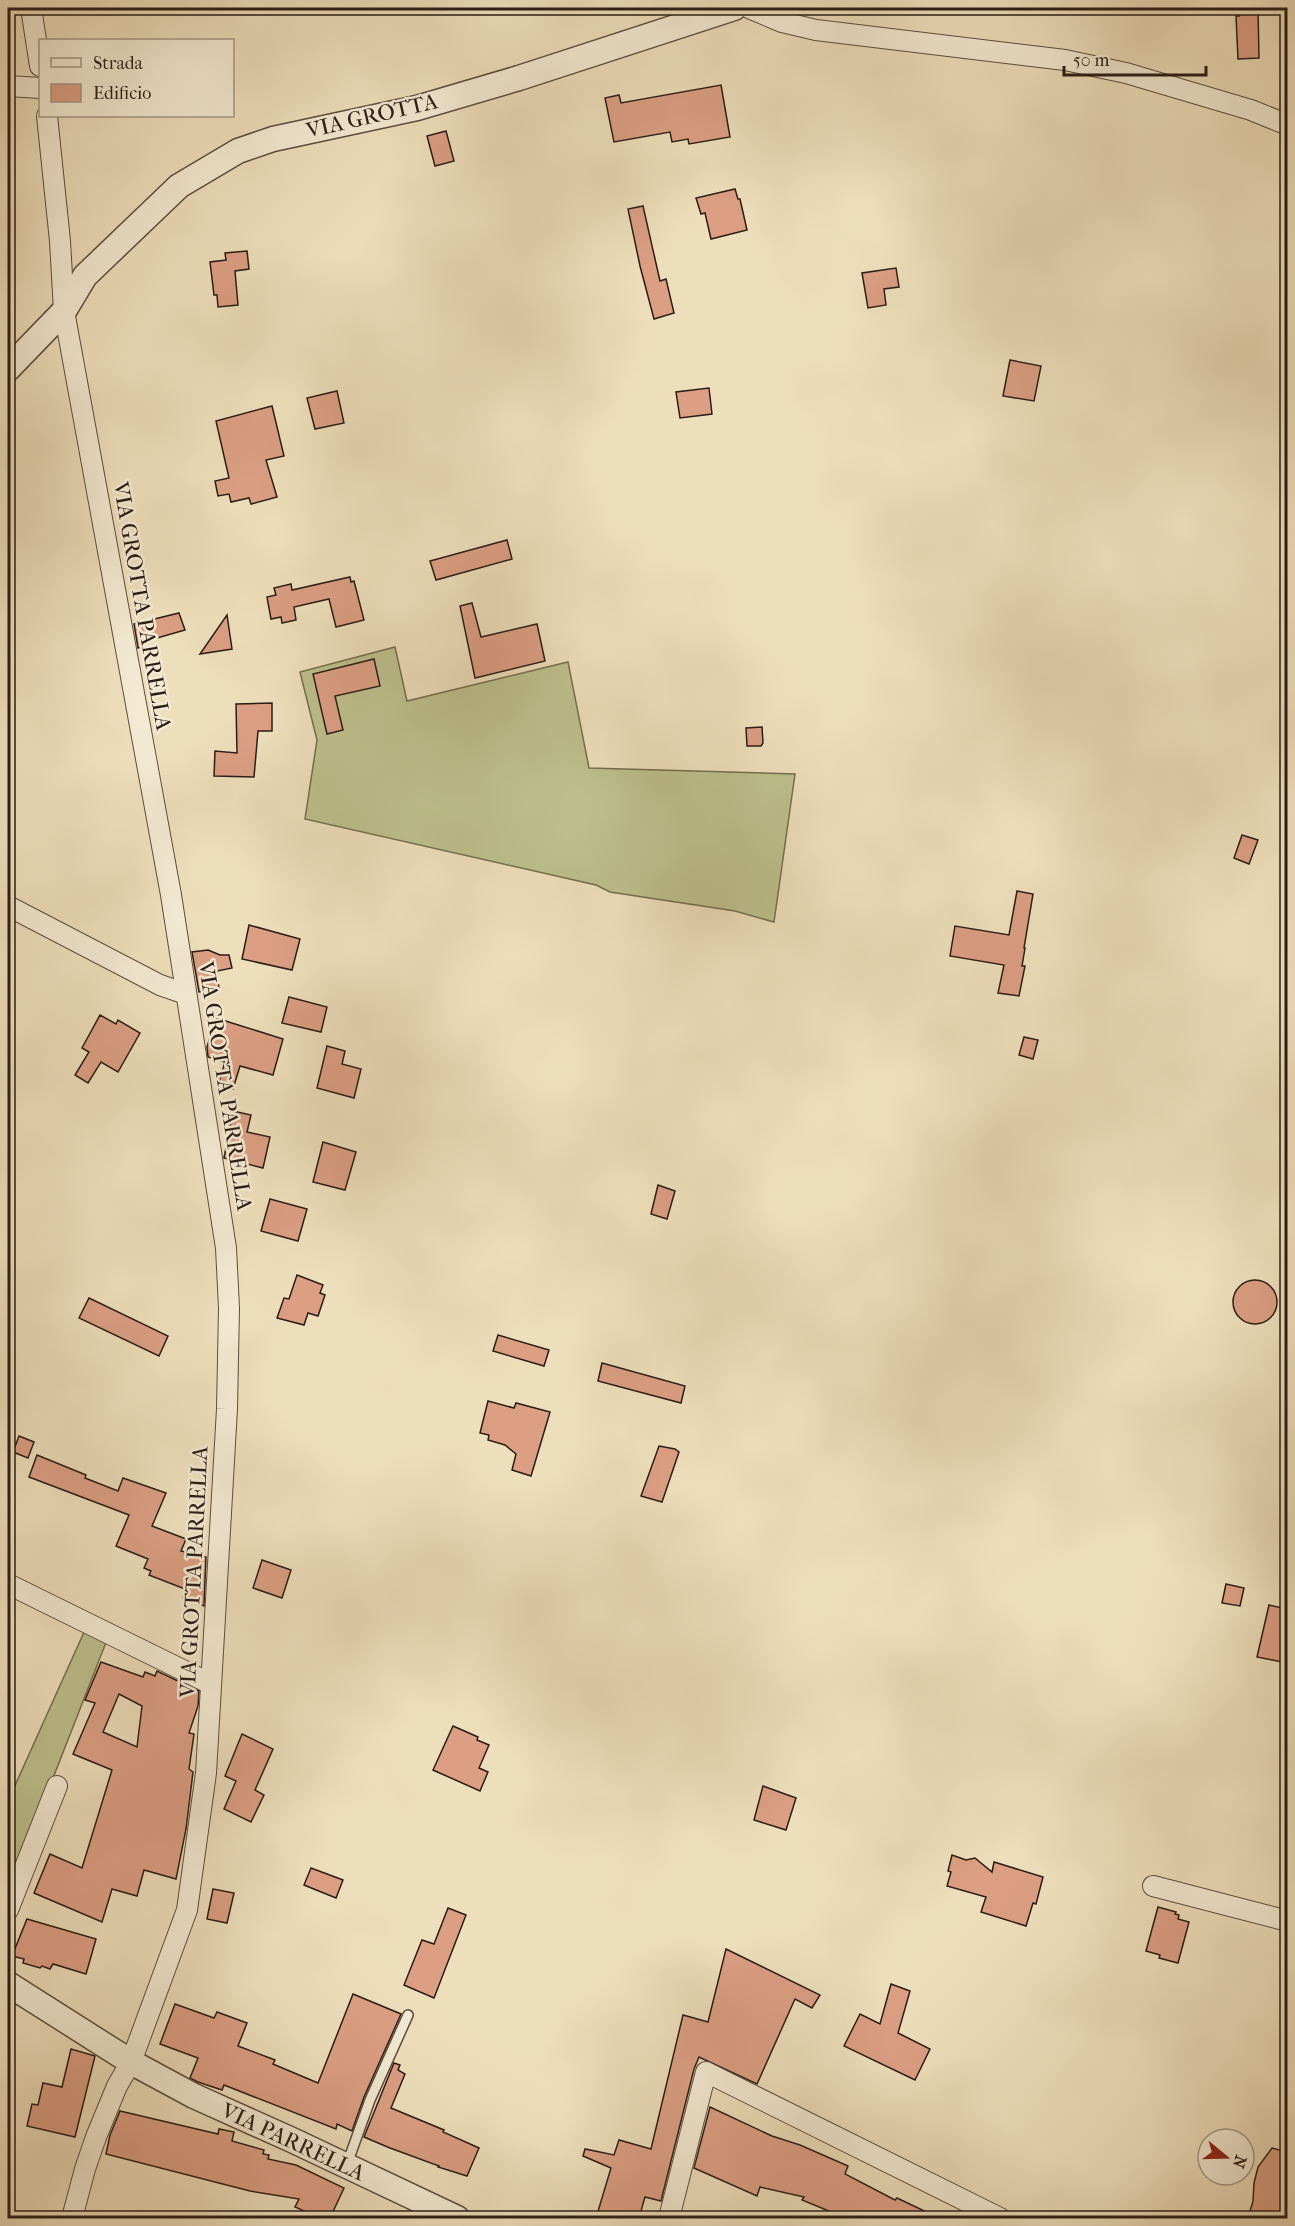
<svg xmlns="http://www.w3.org/2000/svg" width="1295" height="2226" viewBox="0 0 1295 2226" font-family="'IM FELL French Canon',serif">
	<style>
		.grass { fill: #bdc08d; stroke: #746e51; stroke-width: 1.5 }
		.building { fill: #dc9f84; stroke: #2a1d15; stroke-width: 1.5; fill-rule: evenodd }
		.lines { fill: none; stroke-linecap: round; stroke-linejoin: round }
		.service-casing { stroke: #5b4e3f; stroke-width: 12 }
		.minor-casing { stroke: #5b4e3f; stroke-width: 22 }
		.tertiary-casing { stroke: #5b4e3f; stroke-width: 27 }
		.service { stroke: #f4ead3; stroke-width: 9 }
		.minor { stroke: #f4ead3; stroke-width: 20 }
		.tertiary { stroke: #f4ead3; stroke-width: 24 }
		.labels { text-anchor: middle; dominant-baseline: central; stroke-width: 5; stroke-linejoin: round; paint-order: stroke }
		.street-label { font-size: 22px; fill: #2a1d15; stroke: #f4ead3 }
	</style>
	<rect width="100%" height="100%" fill="#eedfbc"/>
	<filter id="stains"><feTurbulence type="fractalNoise" baseFrequency=".00333" numOctaves="4"/><feColorMatrix values="0 0 0 0 .2 0 0 0 0 .09 0 0 0 0 .02 0 0 0 .5 -.17"/></filter>
	<radialGradient id="worn" r=".72"><stop offset=".6" stop-color="#630" stop-opacity="0"/><stop offset="1" stop-color="#630" stop-opacity=".3"/></radialGradient>
	<g class="grass">
		<path d="M 395,647 L 407,701 L 568,662 L 589,768 L 795,774 L 774,922 L 735,911 L 610,892 L 596,885 L 305,819 L 317,740 L 300,672 Z"/>
		<path d="M 85,1630 L 107,1640 L 8,1893 L 8,1801 Z"/>
	</g>
	<g class="building">
		<path d="M 1238,8 L 1258,8 L 1259,58 L 1238,59 L 1236,16 L 1239,16 Z"/>
		<path d="M 721,85 L 730,137 L 689,144 L 688,139 L 672,142 L 670,132 L 614,142 L 605,98 L 619,95 L 621,103 Z"/>
		<path d="M 446,131 L 454,161 L 435,166 L 427,136 Z"/>
		<path d="M 735,189 L 738,199 L 740,199 L 747,230 L 711,239 L 705,213 L 701,214 L 696,198 Z"/>
		<path d="M 643,206 L 660,281 L 666,279 L 674,313 L 654,319 L 640,266 L 628,209 Z"/>
		<path d="M 247,251 L 249,269 L 235,271 L 238,305 L 218,307 L 217,295 L 214,295 L 210,262 L 226,260 L 225,253 Z"/>
		<path d="M 896,268 L 899,287 L 884,289 L 886,305 L 868,308 L 862,273 Z"/>
		<path d="M 1010,360 L 1041,366 L 1034,401 L 1003,396 Z"/>
		<path d="M 709,388 L 712,414 L 680,418 L 676,392 Z"/>
		<path d="M 337,391 L 344,423 L 315,429 L 307,398 Z"/>
		<path d="M 272,406 L 284,456 L 266,460 L 277,497 L 251,504 L 249,498 L 231,502 L 229,494 L 218,496 L 215,481 L 229,478 L 216,421 Z"/>
		<path d="M 507,540 L 512,559 L 436,580 L 430,561 Z"/>
		<path d="M 350,577 L 351,582 L 354,581 L 364,620 L 336,627 L 329,599 L 294,607 L 296,620 L 282,623 L 281,617 L 271,619 L 267,597 L 276,595 L 274,588 L 291,584 L 292,590 Z"/>
		<path d="M 472,603 L 481,637 L 537,624 L 545,661 L 475,678 L 460,606 Z"/>
		<path d="M 179,613 L 185,630 L 143,642 L 144,647 L 138,648 L 134,624 Z"/>
		<path d="M 227,615 L 232,649 L 200,654 Z"/>
		<path d="M 374,659 L 380,686 L 335,696 L 343,730 L 327,734 L 313,674 Z"/>
		<path d="M 272,703 L 272,731 L 258,731 L 254,777 L 214,776 L 215,751 L 237,753 L 236,704 Z"/>
		<path d="M 762,727 L 763,743 L 761,746 L 747,746 L 746,728 Z"/>
		<path d="M 1242,835 L 1258,840 L 1249,864 L 1234,858 Z"/>
		<path d="M 1017,891 L 1033,894 L 1024,948 L 1025,948 L 1022,966 L 1025,966 L 1019,996 L 998,993 L 1004,965 L 950,956 L 955,926 L 1009,935 Z"/>
		<path d="M 249,925 L 300,939 L 292,970 L 242,959 Z"/>
		<path d="M 208,950 L 220,955 L 229,955 L 232,968 L 217,971 L 219,989 L 199,992 L 192,952 Z"/>
		<path d="M 289,997 L 327,1007 L 321,1032 L 282,1023 Z"/>
		<path d="M 100,1015 L 116,1024 L 118,1020 L 140,1033 L 118,1072 L 101,1062 L 88,1083 L 75,1075 L 89,1052 L 82,1048 Z"/>
		<path d="M 216,1018 L 283,1039 L 273,1075 L 240,1066 L 233,1089 L 218,1085 L 225,1062 L 208,1057 L 207,1047 Z"/>
		<path d="M 1024,1037 L 1038,1040 L 1033,1059 L 1019,1055 Z"/>
		<path d="M 327,1046 L 345,1051 L 342,1064 L 361,1069 L 354,1098 L 317,1088 Z"/>
		<path d="M 233,1111 L 251,1115 L 247,1132 L 270,1137 L 263,1168 L 224,1158 Z"/>
		<path d="M 323,1142 L 356,1152 L 345,1190 L 313,1182 Z"/>
		<path d="M 658,1185 L 675,1191 L 667,1219 L 651,1214 Z"/>
		<path d="M 270,1199 L 307,1209 L 298,1241 L 261,1231 Z"/>
		<path d="M 297,1275 L 323,1285 L 320,1293 L 325,1295 L 318,1316 L 308,1313 L 304,1325 L 277,1318 L 284,1298 L 289,1299 Z"/>
		<circle cx="1255" cy="1302" r="22"/>
		<path d="M 89,1298 L 168,1336 L 159,1356 L 79,1318 Z"/>
		<path d="M 498,1335 L 549,1350 L 544,1366 L 493,1351 Z"/>
		<path d="M 602,1363 L 685,1386 L 681,1403 L 598,1381 Z"/>
		<path d="M 488,1401 L 514,1408 L 516,1403 L 550,1412 L 531,1476 L 512,1470 L 516,1454 L 505,1445 L 488,1440 L 489,1435 L 480,1433 Z"/>
		<path d="M 19,1436 L 34,1442 L 28,1458 L 13,1452 Z"/>
		<path d="M 659,1446 L 675,1449 L 679,1452 L 662,1502 L 641,1496 Z"/>
		<path d="M 37,1455 L 86,1475 L 85,1478 L 118,1491 L 123,1478 L 166,1493 L 152,1526 L 186,1539 L 181,1551 L 206,1557 L 204,1606 L 183,1598 L 185,1589 L 149,1575 L 151,1571 L 144,1568 L 148,1559 L 116,1546 L 129,1515 L 29,1477 Z"/>
		<path d="M 262,1560 L 291,1570 L 282,1598 L 253,1588 Z"/>
		<path d="M 1226,1584 L 1244,1588 L 1240,1606 L 1222,1603 Z"/>
		<path d="M 1269,1605 L 1287,1609 L 1287,1663 L 1257,1657 Z"/>
		<path d="M 101,1662 L 143,1677 L 145,1672 L 155,1676 L 157,1671 L 199,1691 L 198,1706 L 189,1733 L 194,1734 L 189,1769 L 193,1772 L 186,1829 L 176,1879 L 144,1870 L 137,1896 L 112,1889 L 102,1922 L 34,1893 L 50,1854 L 82,1868 L 112,1770 L 73,1754 L 95,1703 L 85,1700 ZM 119,1694 L 142,1706 L 137,1747 L 103,1732 Z"/>
		<path d="M 453,1726 L 478,1737 L 477,1740 L 489,1745 L 479,1768 L 488,1772 L 480,1791 L 433,1770 Z"/>
		<path d="M 242,1734 L 273,1749 L 255,1790 L 264,1795 L 251,1822 L 224,1809 L 236,1781 L 225,1776 Z"/>
		<path d="M 763,1786 L 796,1798 L 786,1830 L 754,1820 Z"/>
		<path d="M 952,1855 L 966,1860 L 975,1858 L 992,1872 L 994,1862 L 1043,1877 L 1036,1904 L 1033,1903 L 1026,1926 L 981,1912 L 986,1897 L 947,1886 L 951,1872 L 948,1871 Z"/>
		<path d="M 311,1868 L 343,1880 L 336,1898 L 304,1885 Z"/>
		<path d="M 213,1889 L 234,1893 L 227,1923 L 207,1919 Z"/>
		<path d="M 1158,1907 L 1176,1912 L 1175,1914 L 1179,1915 L 1178,1919 L 1189,1922 L 1178,1963 L 1159,1958 L 1160,1955 L 1146,1951 Z"/>
		<path d="M 448,1908 L 466,1915 L 434,1998 L 404,1985 L 422,1940 L 434,1944 Z"/>
		<path d="M 27,1919 L 96,1939 L 86,1974 L 53,1964 L 50,1969 L 42,1966 L 40,1968 L 23,1963 L 24,1959 L 12,1956 Z"/>
		<path d="M 726,1949 L 820,1995 L 812,2008 L 795,1999 L 757,2084 L 699,2057 L 694,2069 L 661,2201 L 645,2197 L 639,2218 L 596,2218 L 611,2168 L 583,2156 L 585,2149 L 614,2155 L 619,2140 L 651,2149 L 683,2015 L 708,2022 Z"/>
		<path d="M 891,1984 L 910,1991 L 898,2033 L 930,2049 L 915,2080 L 844,2046 L 860,2014 L 880,2024 Z"/>
		<path d="M 353,1994 L 401,2014 L 364,2097 L 352,2131 L 337,2124 L 336,2129 L 224,2085 L 222,2090 L 198,2082 L 190,2078 L 198,2058 L 160,2044 L 175,2004 L 214,2018 L 217,2012 L 247,2023 L 238,2046 L 275,2060 L 273,2064 L 318,2083 Z"/>
		<path d="M 71,2049 L 95,2056 L 75,2137 L 27,2126 L 32,2104 L 38,2105 L 43,2083 L 62,2087 Z"/>
		<path d="M 394,2063 L 400,2065 L 398,2070 L 405,2074 L 391,2108 L 444,2130 L 443,2132 L 479,2148 L 467,2176 L 438,2167 L 439,2166 L 390,2148 L 364,2137 Z"/>
		<path d="M 710,2107 L 772,2136 L 800,2145 L 848,2166 L 845,2174 L 895,2200 L 897,2198 L 939,2218 L 834,2218 L 836,2214 L 802,2200 L 804,2197 L 760,2187 L 757,2196 L 694,2168 Z"/>
		<path d="M 120,2111 L 218,2134 L 219,2129 L 234,2132 L 232,2141 L 264,2150 L 263,2154 L 269,2155 L 268,2159 L 296,2165 L 344,2188 L 330,2218 L 309,2218 L 311,2214 L 295,2207 L 299,2199 L 250,2191 L 106,2154 L 110,2135 Z"/>
		<path d="M 1272,2148 L 1287,2152 L 1287,2218 L 1248,2218 L 1253,2201 L 1254,2183 L 1258,2167 Z"/>
	</g>
	<g class="lines">
		<defs>
			<path id="service" d="M 347,2164 L 370,2100 L 408,2015"/>
			<g id="minor">
				<path d="M 31,8 L 40,66"/>
				<path d="M 749,8 L 782,22 L 816,30 L 1065,60 L 1126,73 L 1251,110 L 1288,125"/>
				<path d="M 8,86 L 40,88"/>
				<path d="M 47,116 L 60,241 L 64,311 L 171,895 L 226,1248 L 229,1308 L 227,1409 L 206,1773 L 187,1910 L 131,2062 L 117,2086 L 96,2137 L 85,2169 L 72,2218"/>
				<path d="M 8,906 L 160,985 L 186,994"/>
				<path d="M 8,1584 L 211,1684"/>
				<path d="M 1153,1886 L 1288,1921"/>
				<path d="M 8,1910 L 57,1786"/>
				<path d="M 669,2218 L 706,2072 L 1000,2218"/>
			</g>
			<g id="tertiary">
				<path d="M 8,369 L 64,311 L 85,276 L 179,186 L 238,151 L 273,139 L 417,108 L 519,78 L 734,8"/>
				<path d="M 8,1984 L 131,2062 L 194,2096 L 292,2140 L 457,2218"/>
			</g>
		</defs>
		<use href="#service" class="service-casing"/>
		<use href="#minor" class="minor-casing"/>
		<use href="#tertiary" class="tertiary-casing"/>
		<use href="#service" class="service"/>
		<use href="#minor" class="minor"/>
		<use href="#tertiary" class="tertiary"/>
	</g>
	<g class="labels">
		<g class="street-label">
			<text transform="translate(372 116) rotate(-13)">VIA GROTTA</text>
			<text transform="translate(142 606) rotate(80)">VIA GROTTA PARRELLA</text>
			<text transform="translate(225 1086) rotate(81)">VIA GROTTA PARRELLA</text>
			<text transform="translate(194 1572) rotate(-87)">VIA GROTTA PARRELLA</text>
			<text transform="translate(293 2142) rotate(25)">VIA PARRELLA</text>
		</g>
	</g>
	<rect width="1295" height="2226" fill="none" stroke="#eedfbc" stroke-width="30"/>
	<rect x="9" y="9" width="1277" height="2208" fill="none" stroke="#2a1d15" stroke-width="3"/>
	<rect x="15" y="15" width="1265" height="2196" fill="none" stroke="#2a1d15" stroke-width="1.5"/>
	<rect x="39" y="39" width="195" height="78" fill="#f4ead3" stroke="#a39887" stroke-width="1.5"/>
	<rect x="51" y="58" width="30" height="9" fill="#f4ead3" stroke="#a39887" stroke-width="1.5"/>
	<text x="93" y="69" font-size="18" fill="#2a1d15">Strada</text>
	<rect x="51" y="84" width="30" height="18" fill="#dc9f84" stroke="#a39887" stroke-width="1.5"/>
	<text x="93" y="99" font-size="18" fill="#2a1d15">Edificio</text>
	<g transform="translate(1226 2157) rotate(109)"><circle r="28" fill="#f4ead3" stroke="#a39887" stroke-width="1.5"/>
	<path d="M0-4.5L10 22L0 15L-10 22Z" fill="#8f2418"/>
	<text y="-9" font-size="16" font-weight="bold" text-anchor="middle" fill="#2a1d15">N</text>
	</g>
	<path d="M1064 66v9h142v-9" fill="none" stroke="#2a1d15" stroke-width="3"/>
	<text x="1073" y="66" font-size="18" fill="#2a1d15" stroke="#f4ead3" stroke-width="4.5" paint-order="stroke">50 m</text>
	<rect width="100%" height="100%" filter="url(#stains)"/>
	<rect width="100%" height="100%" fill="url(#worn)"/>
</svg>
